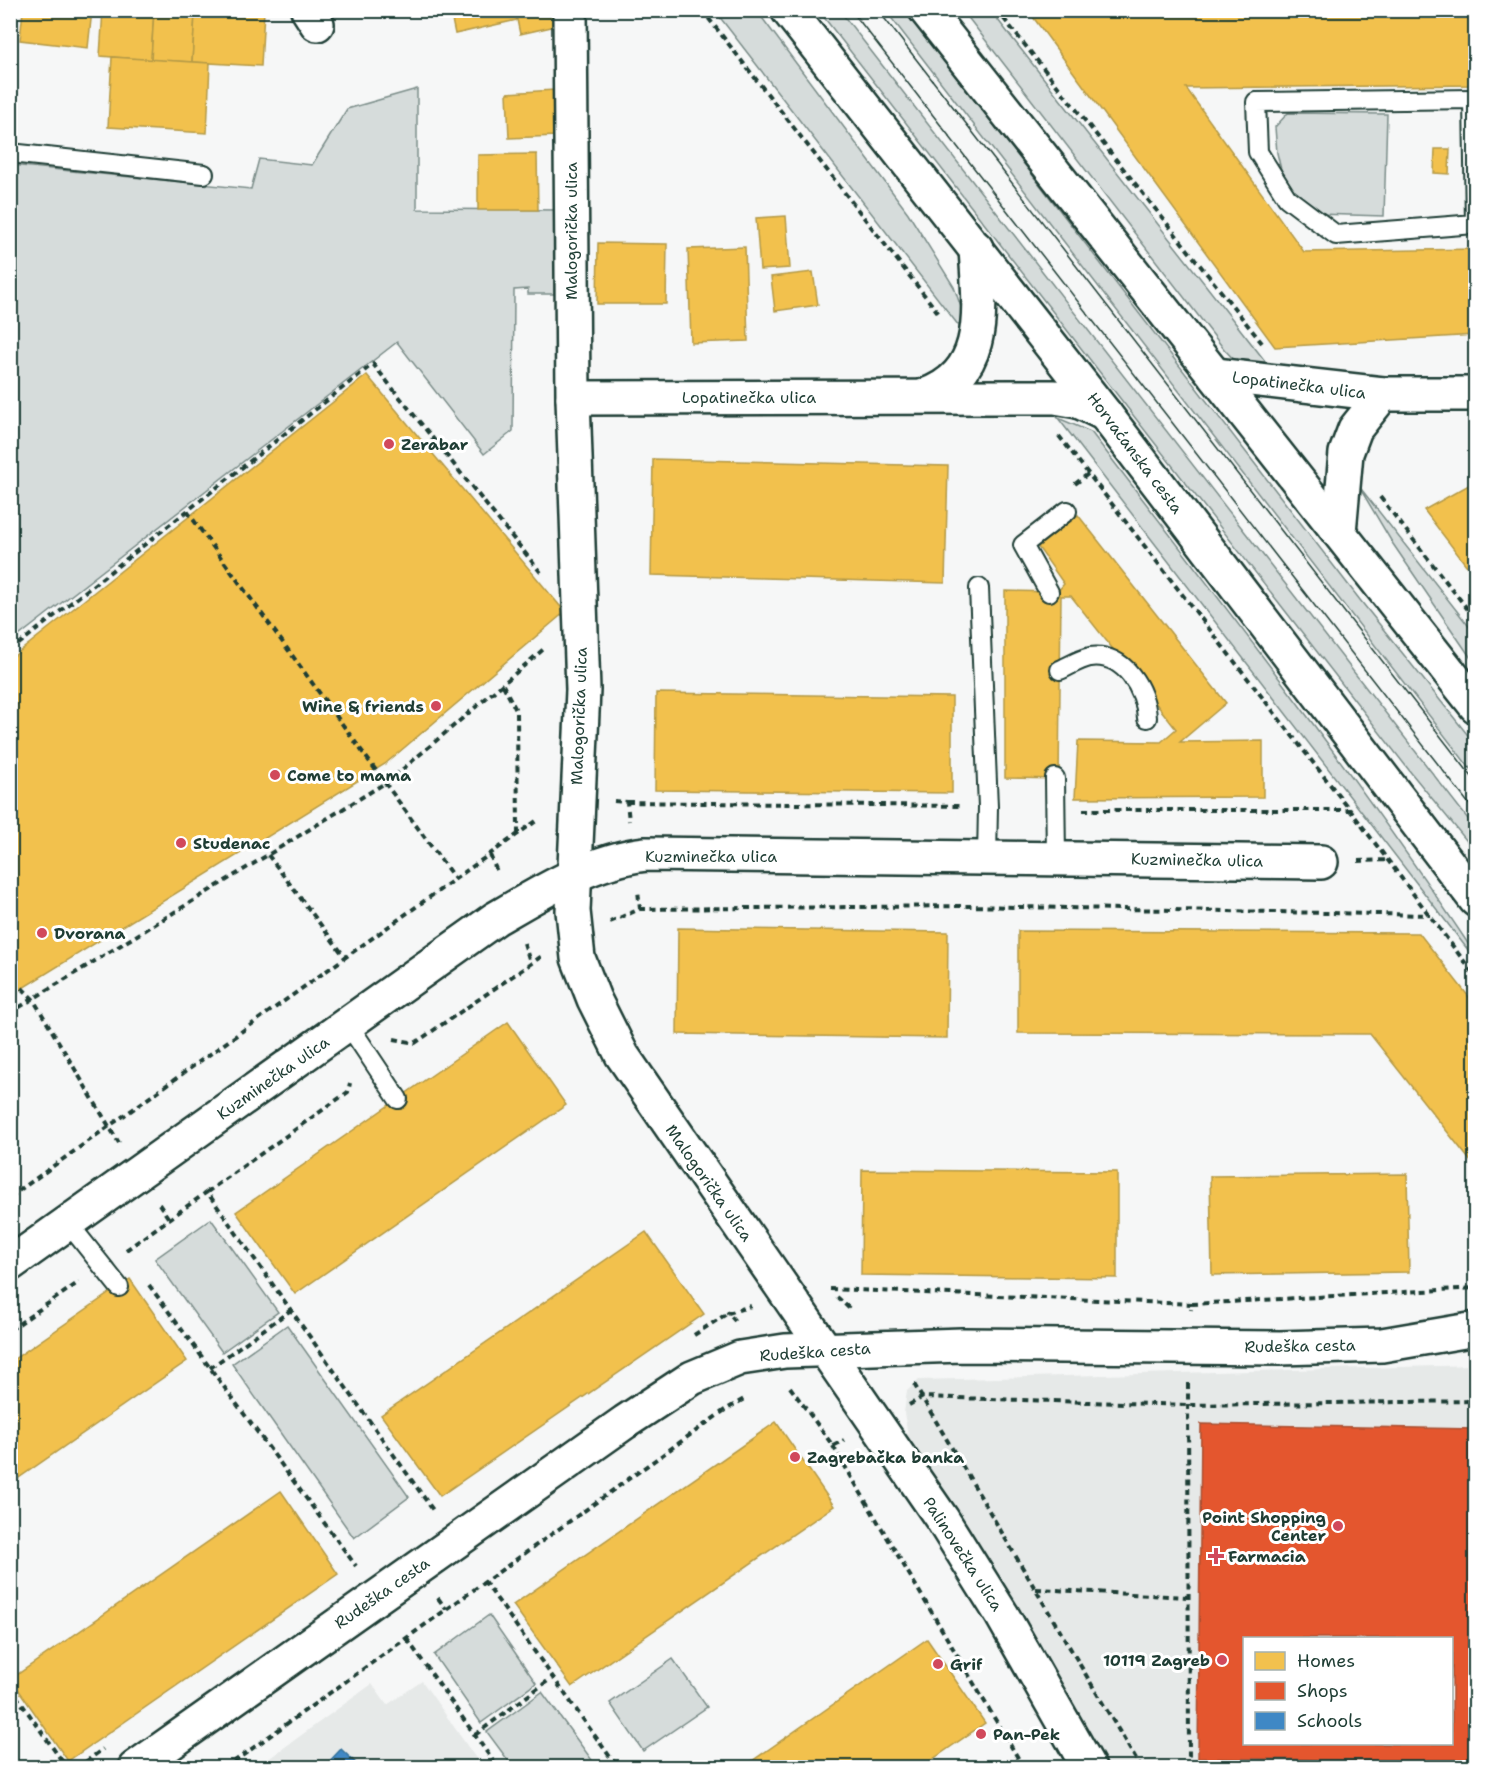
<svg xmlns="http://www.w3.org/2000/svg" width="1486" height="1778" viewBox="0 0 1486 1778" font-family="'Shantell Sans',sans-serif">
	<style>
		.built { fill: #e6e9e8; fill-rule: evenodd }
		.green { fill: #d6dcdb; stroke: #7a8c88; stroke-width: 1.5 }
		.homes { fill: #f2c14e; stroke: #b39946; stroke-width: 1.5 }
		.shops { fill: #e4572e; stroke: #a94f30; stroke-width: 1.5; fill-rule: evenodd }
		.schools { fill: #3f88c5; stroke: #35729a; stroke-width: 1.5 }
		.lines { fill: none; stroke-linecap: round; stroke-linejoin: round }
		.lane-casing { stroke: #1f3d34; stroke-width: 22 }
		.street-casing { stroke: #1f3d34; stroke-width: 38 }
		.secondary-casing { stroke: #1f3d34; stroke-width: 38 }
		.path { stroke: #1f3d34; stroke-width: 4; stroke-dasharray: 6 4.5; stroke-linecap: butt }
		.lane { stroke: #fff; stroke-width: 18 }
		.street { stroke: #fff; stroke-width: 33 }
		.secondary { stroke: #fff; stroke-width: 33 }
		.tram { stroke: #1f3d34; stroke-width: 1.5 }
		.poi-dot { fill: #d1495b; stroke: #fff; stroke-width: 2 }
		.labels { text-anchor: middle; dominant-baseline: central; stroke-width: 6; stroke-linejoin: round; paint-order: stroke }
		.street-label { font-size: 16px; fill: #1f3d34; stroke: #fff }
		.poi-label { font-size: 16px; font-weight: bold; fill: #1f3d34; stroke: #fff; text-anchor: start }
	</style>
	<rect width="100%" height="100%" fill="#f6f7f7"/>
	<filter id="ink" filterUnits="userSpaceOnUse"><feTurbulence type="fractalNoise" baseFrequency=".0167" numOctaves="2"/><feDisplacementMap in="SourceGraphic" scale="12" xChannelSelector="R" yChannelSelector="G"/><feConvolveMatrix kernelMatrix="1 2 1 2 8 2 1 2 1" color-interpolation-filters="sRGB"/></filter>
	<g filter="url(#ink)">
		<g class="built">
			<path d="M 1475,1365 L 1475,1767 L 1102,1767 L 909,1440 L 904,1413 L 907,1391 L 919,1380 ZM 1244,1638 L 1452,1638 L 1452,1744 L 1244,1744 Z"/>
			<path d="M 422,1681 L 482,1767 L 256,1768 L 372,1684 L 387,1705 Z"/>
		</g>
		<g class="green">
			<path d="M 715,11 L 757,11 L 908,213 L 954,287 L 963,313 L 962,330 Z"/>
			<path d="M 819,11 L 840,11 L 1475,828 L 1475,851 L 1412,774 Z"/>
			<path d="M 886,11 L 906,11 L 1360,600 L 1475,744 L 1475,775 Z"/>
			<path d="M 963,11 L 991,11 L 1276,375 L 1238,364 L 1224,349 Z"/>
			<path d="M 417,89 L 417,209 L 557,210 L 554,294 L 528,294 L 528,289 L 514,290 L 513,431 L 484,454 L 397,342 L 11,642 L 11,165 L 251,189 L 259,159 L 312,165 L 347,109 Z"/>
			<path d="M 1288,113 L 1387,114 L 1384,216 L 1316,214 L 1283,178 L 1277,153 L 1275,127 Z"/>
			<path d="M 1058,418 L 1091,432 C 1223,604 1356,774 1475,954 L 1475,959 Z"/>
			<path d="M 1358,485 L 1475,634 L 1475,664 L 1393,544 Z"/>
			<path d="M 211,1219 L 278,1312 L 222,1352 L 155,1259 Z"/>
			<path d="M 287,1325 L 409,1497 L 354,1538 L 232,1364 Z"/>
			<path d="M 489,1615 L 536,1683 L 481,1723 L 434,1655 Z"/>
			<path d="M 673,1659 L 707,1707 L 643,1751 L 610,1703 Z"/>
			<path d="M 542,1692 L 597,1767 L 513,1767 L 487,1732 Z"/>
		</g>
		<g class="homes">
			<path d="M 23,10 L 92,10 L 88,48 L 20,40 Z"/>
			<path d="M 103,10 L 154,10 L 151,60 L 100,56 Z"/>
			<path d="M 154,10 L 183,10 L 182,15 L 195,15 L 192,62 L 151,60 Z"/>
			<path d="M 218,10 L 264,11 L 261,66 L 192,62 L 195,15 L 218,17 Z"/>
			<path d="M 450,10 L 515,10 L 517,20 L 455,34 Z"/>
			<path d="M 515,10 L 562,10 L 565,24 L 520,34 Z"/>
			<path d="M 1041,10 L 1476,10 L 1476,85 L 1186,88 L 1304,252 L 1476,249 L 1476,335 L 1275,347 L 1033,17 Z"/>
			<path d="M 112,57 L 210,63 L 207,133 L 108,127 Z"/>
			<path d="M 554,90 L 557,136 L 509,138 L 507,93 Z"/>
			<path d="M 1435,149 L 1450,149 L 1449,174 L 1434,173 Z"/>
			<path d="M 537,154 L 538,210 L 478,210 L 478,155 Z"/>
			<path d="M 786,216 L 790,268 L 760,270 L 756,218 Z"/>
			<path d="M 598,243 L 667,244 L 666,304 L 597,304 Z"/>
			<path d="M 745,247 L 748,341 L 691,343 L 688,249 Z"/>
			<path d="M 813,272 L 818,305 L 775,311 L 771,277 Z"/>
			<path d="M 367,375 L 565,612 L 385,764 L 10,996 L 10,659 Z"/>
			<path d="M 653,459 L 948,466 L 945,583 L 651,575 Z"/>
			<path d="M 1476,481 L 1476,578 L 1424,510 Z"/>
			<path d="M 1078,515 L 1226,703 L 1180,742 L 1263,741 L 1263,797 L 1075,798 L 1078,741 L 1161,742 L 1176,729 L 1071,596 L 1061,596 L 1059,779 L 1005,778 L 1005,591 L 1057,592 L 1064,584 L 1038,547 Z"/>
			<path d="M 656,693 L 952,697 L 952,793 L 655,790 Z"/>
			<path d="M 678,928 L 948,932 L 947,1038 L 677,1034 Z"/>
			<path d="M 1018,931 L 1419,933 L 1476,1006 L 1476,1168 L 1370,1034 L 1018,1033 Z"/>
			<path d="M 508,1022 L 566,1105 L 295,1294 L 236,1212 Z"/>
			<path d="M 862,1170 L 1117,1172 L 1117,1278 L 861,1275 Z"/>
			<path d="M 1407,1174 L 1409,1272 L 1212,1275 L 1210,1176 Z"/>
			<path d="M 646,1232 L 704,1314 L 440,1496 L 381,1415 Z"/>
			<path d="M 130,1279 L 187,1361 L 10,1484 L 10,1362 Z"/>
			<path d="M 776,1422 L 834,1506 L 572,1687 L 513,1605 Z"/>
			<path d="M 281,1491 L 338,1574 L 68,1761 L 11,1679 Z"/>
			<path d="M 927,1639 L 985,1723 L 920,1768 L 742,1768 Z"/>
		</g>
		<path class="shops" d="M 1201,1424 L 1476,1429 L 1476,1762 L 1198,1758 ZM 1244,1638 L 1452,1638 L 1452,1744 L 1244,1744 Z"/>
		<path class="schools" d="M 341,1749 L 361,1768 L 323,1768 Z"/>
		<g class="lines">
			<defs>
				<g id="lane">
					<path d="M 1473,99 L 1475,224 L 1336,235 L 1287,198 L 1258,152 L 1256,102 Z"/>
					<path d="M 10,153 L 204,174"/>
					<path d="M 979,588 L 988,807 L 987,858"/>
					<path d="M 1049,592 L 1023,545 L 1067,511"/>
					<path d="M 1060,670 C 1069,666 1080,659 1090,657 C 1124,652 1146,690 1147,718"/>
					<path d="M 1055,778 L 1056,859"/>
					<path d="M 348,1024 L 398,1099"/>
					<path d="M 68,1223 L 119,1287"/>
				</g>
				<g id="street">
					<path d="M 308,10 L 317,24"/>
					<path d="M 570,10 L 573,398 L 583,690 L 573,911 L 578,958 L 594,999 L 622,1055 L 942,1519 L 1002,1615 L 1089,1768"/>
					<path d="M 1215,375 L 1383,394 L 1476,394"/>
					<path d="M 924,396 C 991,373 979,305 976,248"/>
					<path d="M 573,398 L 1055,397 L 1078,401 L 1105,414"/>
					<path d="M 1339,532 L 1346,453 L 1355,429 L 1383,394"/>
					<path d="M 10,1264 L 495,919 C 541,892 592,860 646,854 L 1321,862"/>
					<path d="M 135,1768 L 625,1422 L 692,1378 L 740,1358 L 785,1351 L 962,1345 L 1280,1348 L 1382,1345 L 1476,1329"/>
				</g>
				<g id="secondary">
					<path d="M 788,10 L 1105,414 L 1476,900"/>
					<path d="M 926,10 L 1476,706"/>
				</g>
			</defs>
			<use href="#lane" class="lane-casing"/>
			<use href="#street" class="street-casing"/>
			<use href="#secondary" class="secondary-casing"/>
			<g class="path">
				<path d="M 702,10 L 940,315"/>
				<path d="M 997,10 L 1262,343"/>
				<path d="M 1059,436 L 1350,810 L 1476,977"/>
				<path d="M 1075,484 L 1088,474"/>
				<path d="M 1380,497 L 1476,620"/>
				<path d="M 187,511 L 455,879"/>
				<path d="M 10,651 L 373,364 L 542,574"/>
				<path d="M 503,685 L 517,712 L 518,833"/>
				<path d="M 614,801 L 627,802 L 629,821"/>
				<path d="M 627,802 L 959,806"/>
				<path d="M 1083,810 L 1350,810"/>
				<path d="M 268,855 L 345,957"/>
				<path d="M 490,855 L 498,874"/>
				<path d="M 1358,861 L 1389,860"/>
				<path d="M 640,909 L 967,906 L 1430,915"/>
				<path d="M 610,922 L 640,909 L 638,891"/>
				<path d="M 524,943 L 530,962"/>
				<path d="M 22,988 L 33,999 L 119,1143"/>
				<path d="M 10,1013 L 390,780 L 545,648"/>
				<path d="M 394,1039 L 415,1043 L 542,956"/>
				<path d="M 207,1192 L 348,1092 L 350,1083"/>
				<path d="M 10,1197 L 539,819"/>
				<path d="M 159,1204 L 169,1219"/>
				<path d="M 126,1250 L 207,1192 L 435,1513"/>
				<path d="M 149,1285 L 356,1566"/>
				<path d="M 830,1289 L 1192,1304 L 1191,1310"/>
				<path d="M 837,1297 L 851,1310"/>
				<path d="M 1192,1304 L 1476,1288"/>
				<path d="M 735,1321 L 728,1313 L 751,1306"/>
				<path d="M 10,1330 L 79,1282"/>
				<path d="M 694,1335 L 728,1313"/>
				<path d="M 210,1368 L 291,1310"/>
				<path d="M 1188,1383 L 1189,1768"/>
				<path d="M 914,1384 L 1141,1768"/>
				<path d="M 790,1387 L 833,1446 L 844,1440"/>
				<path d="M 909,1405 L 923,1397 L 1188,1405 L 1476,1401"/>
				<path d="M 833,1446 L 1024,1768"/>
				<path d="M 484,1581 L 618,1768"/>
				<path d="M 1036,1589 L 1188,1597"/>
				<path d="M 438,1598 L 446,1609"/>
				<path d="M 407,1639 L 498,1768"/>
				<path d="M 10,1687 L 62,1761"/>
				<path d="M 475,1735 L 553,1677"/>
				<path d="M 48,1768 L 62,1761 L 67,1768"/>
				<path d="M 77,1768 L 103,1749"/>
				<path d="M 225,1768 L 725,1410 L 744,1399"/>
			</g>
			<use href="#lane" class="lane"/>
			<use href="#street" class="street"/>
			<use href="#secondary" class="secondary"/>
			<g class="tram">
				<path d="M 851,10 L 1476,813"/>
				<path d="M 878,10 L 1476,782"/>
			</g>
		</g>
	</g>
	<g class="poi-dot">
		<circle cx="389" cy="444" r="6"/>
		<circle cx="436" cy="706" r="6"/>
		<circle cx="275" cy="775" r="6"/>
		<circle cx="181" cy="843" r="6"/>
		<circle cx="42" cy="933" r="6"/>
		<circle cx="795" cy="1457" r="6"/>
		<circle cx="1338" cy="1526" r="6"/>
		<path d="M1213 1547h6v6h6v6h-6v6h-6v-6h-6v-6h6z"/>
		<circle cx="1222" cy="1660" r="6"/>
		<circle cx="938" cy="1664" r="6"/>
		<circle cx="981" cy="1734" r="6"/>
	</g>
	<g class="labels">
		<g class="street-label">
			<text transform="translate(571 231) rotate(-90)">Malogorička ulica</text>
			<text transform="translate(1299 385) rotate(7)">Lopatinečka ulica</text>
			<text x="749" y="397">Lopatinečka ulica</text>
			<text transform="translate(1135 453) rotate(53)">Horvaćanska cesta</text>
			<text transform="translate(579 716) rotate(-88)">Malogorička ulica</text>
			<text x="711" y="856">Kuzminečka ulica</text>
			<text transform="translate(1197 860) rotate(1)">Kuzminečka ulica</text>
			<text transform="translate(273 1078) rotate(-35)">Kuzminečka ulica</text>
			<text transform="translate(709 1183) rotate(55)">Malogorička ulica</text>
			<text transform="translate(1300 1346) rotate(-1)">Rudeška cesta</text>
			<text transform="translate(815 1352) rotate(-4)">Rudeška cesta</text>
			<text transform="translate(963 1554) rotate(57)">Palinovečka ulica</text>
			<text transform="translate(382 1593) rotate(-35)">Rudeška cesta</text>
		</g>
		<g class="poi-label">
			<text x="401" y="444">Zerabar</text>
			<text x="424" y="706" text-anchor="end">Wine &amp; friends</text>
			<text x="287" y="775">Come to mama</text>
			<text x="193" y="843">Studenac</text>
			<text x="54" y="933">Dvorana</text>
			<text x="807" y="1457">Zagrebačka banka</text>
			<text x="1326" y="1517" text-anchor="end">Point Shopping<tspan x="1326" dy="18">Center</tspan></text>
			<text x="1228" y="1556">Farmacia</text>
			<text x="1210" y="1660" text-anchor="end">10119 Zagreb</text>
			<text x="950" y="1664">Grif</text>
			<text x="993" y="1734">Pan-Pek</text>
		</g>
	</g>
	<rect width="1486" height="1778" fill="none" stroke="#fff" stroke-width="36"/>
	<rect x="18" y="18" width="1450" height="1742" fill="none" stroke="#1f3d34" stroke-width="2" filter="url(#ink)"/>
	<rect x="1243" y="1637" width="210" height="108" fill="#ffffff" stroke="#a5b1ae" stroke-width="1.5"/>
	<rect x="1255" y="1652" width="30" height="18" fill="#f2c14e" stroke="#a5b1ae" stroke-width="1.5"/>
	<text x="1297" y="1667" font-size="18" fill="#1f3d34">Homes</text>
	<rect x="1255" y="1682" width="30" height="18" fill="#e4572e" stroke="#a5b1ae" stroke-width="1.5"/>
	<text x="1297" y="1697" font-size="18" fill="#1f3d34">Shops</text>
	<rect x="1255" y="1712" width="30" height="18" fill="#3f88c5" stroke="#a5b1ae" stroke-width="1.5"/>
	<text x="1297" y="1727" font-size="18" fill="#1f3d34">Schools</text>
</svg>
